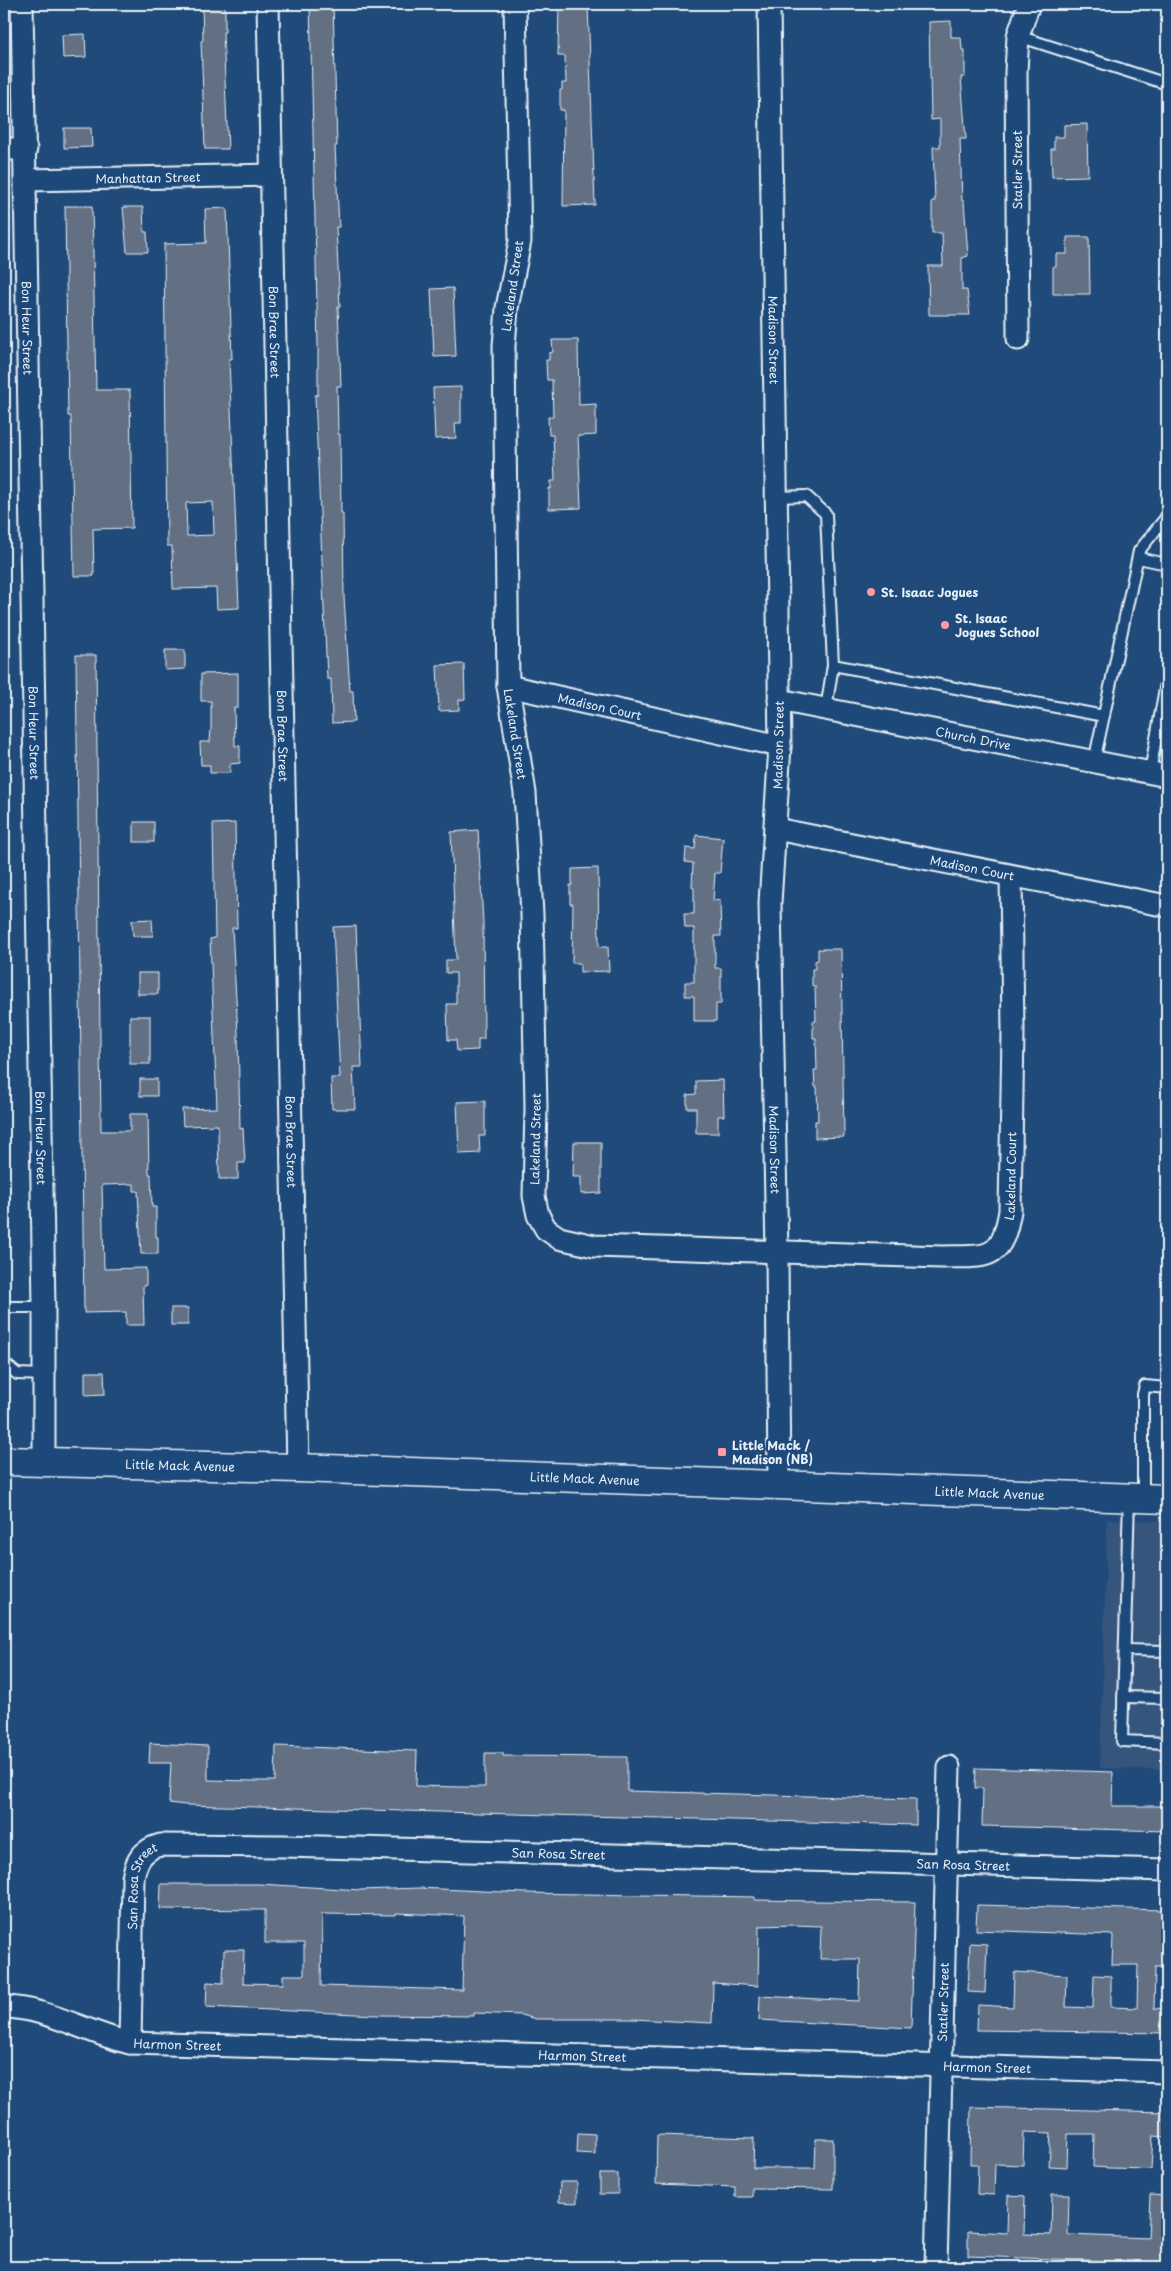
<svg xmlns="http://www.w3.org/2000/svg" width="1171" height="2271" viewBox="0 0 1171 2271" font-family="'Playpen Sans',sans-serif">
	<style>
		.built { fill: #34557d }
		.building { fill: #646f84; stroke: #e8f1f8; fill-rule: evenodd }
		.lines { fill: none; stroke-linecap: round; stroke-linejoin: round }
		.service-casing { stroke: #e8f1f8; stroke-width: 14 }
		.minor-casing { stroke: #e8f1f8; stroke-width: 25 }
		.secondary-casing { stroke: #e8f1f8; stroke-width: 31 }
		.service { stroke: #1f4a7a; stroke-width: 10 }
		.minor { stroke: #1f4a7a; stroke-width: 21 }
		.secondary { stroke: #1f4a7a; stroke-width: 28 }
		.poi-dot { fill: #ff9aa2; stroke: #1f4a7a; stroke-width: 2 }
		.labels { text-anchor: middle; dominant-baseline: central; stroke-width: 4.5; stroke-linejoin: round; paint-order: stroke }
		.street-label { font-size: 12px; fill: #e8f1f8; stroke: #1f4a7a }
		.poi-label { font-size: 12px; font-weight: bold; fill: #e8f1f8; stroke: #1f4a7a; text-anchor: start }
	</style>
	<rect width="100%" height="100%" fill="#1f4a7a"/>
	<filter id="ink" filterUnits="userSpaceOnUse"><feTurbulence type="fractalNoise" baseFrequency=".02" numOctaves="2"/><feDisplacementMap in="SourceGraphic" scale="10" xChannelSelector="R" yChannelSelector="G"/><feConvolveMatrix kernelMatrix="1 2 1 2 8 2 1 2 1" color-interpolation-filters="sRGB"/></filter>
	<g filter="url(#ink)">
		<path class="built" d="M 1107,1519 L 1167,1521 L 1167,1770 L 1100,1768 Z"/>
		<g class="building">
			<path d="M 202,4 L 225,4 L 225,32 L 223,32 L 228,149 L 205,149 L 201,41 L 203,40 Z"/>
			<path d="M 310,4 L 333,4 L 337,146 L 335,146 L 339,227 L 336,227 L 340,307 L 338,307 L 341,386 L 337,386 L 338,434 L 340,434 L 341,513 L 343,513 L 344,597 L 350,691 L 353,691 L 354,722 L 332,723 L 331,679 L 327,679 L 315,395 L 318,395 L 318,347 Z"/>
			<path d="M 559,4 L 588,4 L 595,205 L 563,206 L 564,110 L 560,110 L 560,90 L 562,90 L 562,83 L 566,83 L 565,56 L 558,56 Z"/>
			<path d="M 951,21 L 951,37 L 961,37 L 962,50 L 965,50 L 965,77 L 961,77 L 966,139 L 960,139 L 962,201 L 964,201 L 968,256 L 962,258 L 962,290 L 967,290 L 970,315 L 929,315 L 928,266 L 943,266 L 942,233 L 932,233 L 932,201 L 935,201 L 933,147 L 940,147 L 940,119 L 931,120 L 929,22 Z"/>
			<path d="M 85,34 L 86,57 L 63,58 L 62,35 Z"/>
			<path d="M 1087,124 L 1088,176 L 1052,177 L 1051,149 L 1054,149 L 1054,137 L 1064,137 L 1064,125 Z"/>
			<path d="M 64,128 L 91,128 L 92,147 L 64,148 Z"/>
			<path d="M 65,206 L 92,206 L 96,390 L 130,390 L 132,528 L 93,529 L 94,576 L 74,576 L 71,416 L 68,416 Z"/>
			<path d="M 123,207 L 143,207 L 144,232 L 147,232 L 148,252 L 127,252 Z"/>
			<path d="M 227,208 L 232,359 L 229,359 L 239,608 L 217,609 L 216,588 L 173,589 L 172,546 L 167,546 L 164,244 L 206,243 L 205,209 ZM 213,502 L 214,535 L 187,536 L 186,503 Z"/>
			<path d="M 1067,237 L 1089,237 L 1090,294 L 1053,294 L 1053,266 L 1056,266 L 1056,254 L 1067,254 Z"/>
			<path d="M 453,288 L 456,356 L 434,357 L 431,289 Z"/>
			<path d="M 552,340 L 578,340 L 579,405 L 596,404 L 596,435 L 578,436 L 581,508 L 549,509 L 549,488 L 551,489 L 551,481 L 555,481 L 553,435 L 549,435 L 548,417 L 553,417 L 552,380 L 547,380 L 546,360 L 549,360 L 549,353 L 553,352 Z"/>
			<path d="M 461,387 L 461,423 L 455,423 L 456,438 L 435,439 L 433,388 Z"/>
			<path d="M 165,650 L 185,650 L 185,669 L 165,670 Z"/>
			<path d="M 76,655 L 96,655 L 101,1131 L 130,1131 L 130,1114 L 148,1114 L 149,1174 L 151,1174 L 152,1207 L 156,1207 L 156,1237 L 158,1237 L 158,1254 L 141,1254 L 138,1191 L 134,1191 L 134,1184 L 102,1185 L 104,1269 L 146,1268 L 146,1285 L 143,1286 L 144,1325 L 126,1325 L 126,1312 L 84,1313 Z"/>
			<path d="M 464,664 L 465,699 L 459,700 L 459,710 L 439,711 L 437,665 Z"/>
			<path d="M 238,673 L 238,708 L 234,708 L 235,746 L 240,746 L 240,763 L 230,764 L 230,773 L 210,773 L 210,765 L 201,765 L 200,742 L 210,742 L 211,728 L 211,701 L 201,701 L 201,674 Z"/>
			<rect x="134" y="822" width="20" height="20"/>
			<path d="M 235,823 L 237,928 L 232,928 L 238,1034 L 240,1129 L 243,1128 L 245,1163 L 238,1163 L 238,1179 L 219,1179 L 218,1125 L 183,1126 L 182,1109 L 217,1108 L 210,939 L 215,938 L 213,824 Z"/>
			<path d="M 478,830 L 483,923 L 484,1039 L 478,1039 L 478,1050 L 457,1051 L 456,1040 L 448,1040 L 447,1004 L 456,1004 L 456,973 L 446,973 L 446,960 L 456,960 L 451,832 Z"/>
			<path d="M 696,835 L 723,838 L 720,873 L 715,873 L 713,901 L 720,900 L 721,936 L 715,936 L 715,968 L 721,968 L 721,1004 L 716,1004 L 716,1021 L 694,1021 L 694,996 L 685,996 L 685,982 L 694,982 L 694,928 L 685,928 L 684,914 L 694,914 L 694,888 L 692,887 L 693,863 L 685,862 L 686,848 L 695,849 Z"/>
			<path d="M 598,868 L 599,947 L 608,947 L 609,971 L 580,972 L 580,963 L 572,963 L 573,904 L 570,904 L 570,885 L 572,885 L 572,869 Z"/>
			<path d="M 152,919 L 153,936 L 133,936 L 132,920 Z"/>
			<path d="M 356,926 L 362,1067 L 353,1067 L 355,1109 L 332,1109 L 331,1078 L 340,1078 L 333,927 Z"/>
			<path d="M 818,949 L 841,949 L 844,1137 L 815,1138 L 815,1121 L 818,1121 L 817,1087 L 815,1087 L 814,1070 L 817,1070 L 816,1038 L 813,1038 L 813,1021 L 816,1021 L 815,986 L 812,986 L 812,969 L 815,969 L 815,961 L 818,960 Z"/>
			<rect x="138" y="973" width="20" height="21"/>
			<rect x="130" y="1016" width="20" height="48"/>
			<rect x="140" y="1079" width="17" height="17"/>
			<path d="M 723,1080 L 724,1116 L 718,1116 L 718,1133 L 696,1133 L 696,1108 L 687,1108 L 687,1095 L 696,1094 L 696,1081 Z"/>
			<path d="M 485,1101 L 485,1136 L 479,1136 L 480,1153 L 459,1154 L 457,1102 Z"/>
			<path d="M 574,1142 L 601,1142 L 601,1193 L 581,1194 L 581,1177 L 573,1177 Z"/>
			<rect x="171" y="1308" width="17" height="17"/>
			<path d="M 85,1372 L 104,1372 L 105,1394 L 85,1395 Z"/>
			<path d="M 150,1743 L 208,1746 L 208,1780 L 254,1781 L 275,1781 L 276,1746 L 417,1751 L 416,1786 L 462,1787 L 485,1787 L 485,1753 L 503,1753 L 503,1756 L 627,1757 L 627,1791 L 916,1799 L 916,1825 L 185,1805 L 169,1803 L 171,1763 L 149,1763 Z"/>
			<path d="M 976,1768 L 1113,1772 L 1112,1806 L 1167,1806 L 1167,1831 L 982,1826 L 983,1788 L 975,1788 Z"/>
			<path d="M 161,1884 L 259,1884 L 361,1890 L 419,1888 L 524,1893 L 755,1897 L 755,1900 L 816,1901 L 915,1902 L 911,2028 L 759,2020 L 760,1996 L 859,2001 L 860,1959 L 820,1959 L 821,1926 L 794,1925 L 759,1926 L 758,1986 L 713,1983 L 712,2023 L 632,2019 L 536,2019 L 521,2015 L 474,2013 L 474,2016 L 377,2015 L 206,2007 L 207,1982 L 223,1983 L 224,1950 L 244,1950 L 243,1983 L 283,1984 L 283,1975 L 304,1975 L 304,1943 L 265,1943 L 265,1910 L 160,1909 ZM 396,1913 L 464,1916 L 462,1990 L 321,1986 L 322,1914 L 396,1915 Z"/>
			<path d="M 977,1905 L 1163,1910 L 1162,1948 L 1167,1948 L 1167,1967 L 1155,1967 L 1154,2008 L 1167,2009 L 1167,2033 L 977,2030 L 978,2005 L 1013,2007 L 1014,1972 L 1067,1975 L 1066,2007 L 1093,2008 L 1094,1975 L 1111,1976 L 1111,2007 L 1137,2008 L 1138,1965 L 1112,1965 L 1113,1935 L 976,1930 Z"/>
			<path d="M 970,1943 L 987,1944 L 985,1993 L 968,1992 Z"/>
			<path d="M 971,2107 L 1167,2112 L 1167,2137 L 1153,2136 L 1151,2169 L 1110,2168 L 1093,2167 L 1094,2134 L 1068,2134 L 1067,2167 L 1049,2166 L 1051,2133 L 1024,2132 L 1023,2165 L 995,2164 L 994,2195 L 977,2194 L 978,2164 L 970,2164 Z"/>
			<path d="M 578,2133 L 595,2134 L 595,2154 L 577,2153 Z"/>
			<path d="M 657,2135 L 754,2138 L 753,2168 L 815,2168 L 816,2139 L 833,2139 L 833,2189 L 752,2188 L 752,2197 L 735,2197 L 735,2187 L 656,2184 Z"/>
			<rect x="600" y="2174" width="18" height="20"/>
			<path d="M 560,2182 L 577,2182 L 577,2203 L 559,2202 Z"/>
			<path d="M 1052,2194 L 1069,2194 L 1068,2235 L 1148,2238 L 1150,2195 L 1167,2196 L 1165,2239 L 1167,2239 L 1167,2263 L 968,2256 L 968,2231 L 1007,2233 L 1008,2195 L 1025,2196 L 1024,2234 L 1051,2235 Z"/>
		</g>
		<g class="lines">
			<defs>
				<g id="service">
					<path d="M 1018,36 L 1167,84"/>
					<path d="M 776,497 L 806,496 L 826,514 L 833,665 L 1104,716"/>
					<path d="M 1138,558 L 1167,564"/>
					<path d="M 826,709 L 833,665"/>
					<path d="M 1094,762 L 1139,551 L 1167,516"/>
					<path d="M 1150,772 L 1167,677"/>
					<path d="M 4,1307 L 44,1307"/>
					<path d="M 4,1363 L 17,1374 L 45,1375"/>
					<path d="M 1143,1497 L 1143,1394 L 1145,1386 L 1167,1388"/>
					<path d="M 1129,1498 L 1122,1741 L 1167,1743"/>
					<path d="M 1125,1650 L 1167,1651"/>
					<path d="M 1123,1697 L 1167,1698"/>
				</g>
				<g id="minor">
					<path id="s1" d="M 22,4 L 44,1307 L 44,1463"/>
					<path id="s2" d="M 268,4 L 298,1468"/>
					<path id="s3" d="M 515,4 L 520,241 L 507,308 L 504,346 L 508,686 L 525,793 L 532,914 L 536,1107 L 534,1196 L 538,1215 L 546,1229 L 559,1238 L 594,1246 L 942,1257 C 988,1256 1001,1262 1010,1211 L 1013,1032 L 1011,877"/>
					<path id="s4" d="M 769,4 L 780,746 L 770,903 L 777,1253 L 779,1486"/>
					<path d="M 4,149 L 26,149"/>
					<path id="s5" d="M 27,180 L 270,175"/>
					<path d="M 1018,339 L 1016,72 L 1018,36 L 1029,4"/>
					<path id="s6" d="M 508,686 L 780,746"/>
					<path id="s7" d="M 779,700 L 1167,776"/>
					<path id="s8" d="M 776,829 L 1167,906"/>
					<path id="s9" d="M 4,2007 C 49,2008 86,2033 130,2043 L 1167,2072"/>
					<path id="s10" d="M 130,2043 L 133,1878 C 136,1861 142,1850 160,1845 L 284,1846 L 1167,1870"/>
					<path id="s11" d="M 936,2267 L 949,1767"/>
				</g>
				<g id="secondary">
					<path id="s12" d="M 4,1461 L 298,1468 L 1167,1499"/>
				</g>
			</defs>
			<use href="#service" class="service-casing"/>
			<use href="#minor" class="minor-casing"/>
			<use href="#secondary" class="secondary-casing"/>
			<use href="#service" class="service"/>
			<use href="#minor" class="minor"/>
			<use href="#secondary" class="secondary"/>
		</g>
	</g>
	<g class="poi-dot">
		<circle cx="871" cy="592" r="5"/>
		<circle cx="945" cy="625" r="5"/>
		<rect x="717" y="1447" width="10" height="10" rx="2.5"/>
	</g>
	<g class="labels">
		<g class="street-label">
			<text transform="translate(1017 170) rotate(-90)">Statler Street</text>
			<text stroke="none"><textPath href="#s5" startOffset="121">Manhattan Street</textPath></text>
			<text transform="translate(512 286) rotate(-82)">Lakeland Street</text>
			<text stroke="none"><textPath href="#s1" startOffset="324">Bon Heur Street</textPath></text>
			<text stroke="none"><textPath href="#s2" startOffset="328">Bon Brae Street</textPath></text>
			<text stroke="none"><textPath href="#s4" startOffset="336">Madison Street</textPath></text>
			<text stroke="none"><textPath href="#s6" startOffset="94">Madison Court</textPath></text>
			<text stroke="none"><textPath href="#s1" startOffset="729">Bon Heur Street</textPath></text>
			<text stroke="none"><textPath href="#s3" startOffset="732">Lakeland Street</textPath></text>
			<text stroke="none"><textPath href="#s2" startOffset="732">Bon Brae Street</textPath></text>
			<text stroke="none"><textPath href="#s7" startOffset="198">Church Drive</textPath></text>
			<text transform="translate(778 745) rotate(-89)">Madison Street</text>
			<text stroke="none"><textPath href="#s8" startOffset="200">Madison Court</textPath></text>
			<text stroke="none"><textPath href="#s1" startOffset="1134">Bon Heur Street</textPath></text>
			<text transform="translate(535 1139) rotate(-89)">Lakeland Street</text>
			<text stroke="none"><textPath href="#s2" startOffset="1138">Bon Brae Street</textPath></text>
			<text stroke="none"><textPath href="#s4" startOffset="1146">Madison Street</textPath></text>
			<text stroke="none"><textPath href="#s3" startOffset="1762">Lakeland Court</textPath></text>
			<text stroke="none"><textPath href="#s12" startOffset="176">Little Mack Avenue</textPath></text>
			<text stroke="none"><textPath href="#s12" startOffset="581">Little Mack Avenue</textPath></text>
			<text stroke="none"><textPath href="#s12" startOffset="986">Little Mack Avenue</textPath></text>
			<text stroke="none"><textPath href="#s10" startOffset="609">San Rosa Street</textPath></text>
			<text stroke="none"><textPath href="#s10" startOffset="1014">San Rosa Street</textPath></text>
			<text stroke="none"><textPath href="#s10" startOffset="160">San Rosa Street</textPath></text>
			<text stroke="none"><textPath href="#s11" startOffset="265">Statler Street</textPath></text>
			<text stroke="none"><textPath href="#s9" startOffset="179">Harmon Street</textPath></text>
			<text stroke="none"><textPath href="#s9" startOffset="584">Harmon Street</textPath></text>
			<text stroke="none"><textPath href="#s9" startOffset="989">Harmon Street</textPath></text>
		</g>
		<g class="poi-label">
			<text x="881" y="592">St. Isaac Jogues</text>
			<text x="955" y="618">St. Isaac<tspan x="955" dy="14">Jogues School</tspan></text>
			<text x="732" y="1445">Little Mack /<tspan x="732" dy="14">Madison (NB)</tspan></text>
		</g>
	</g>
	<rect width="1171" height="2271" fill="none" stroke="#1f4a7a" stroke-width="20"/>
	<rect x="10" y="10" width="1151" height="2251" fill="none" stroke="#e8f1f8" stroke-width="2" filter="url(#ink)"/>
</svg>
